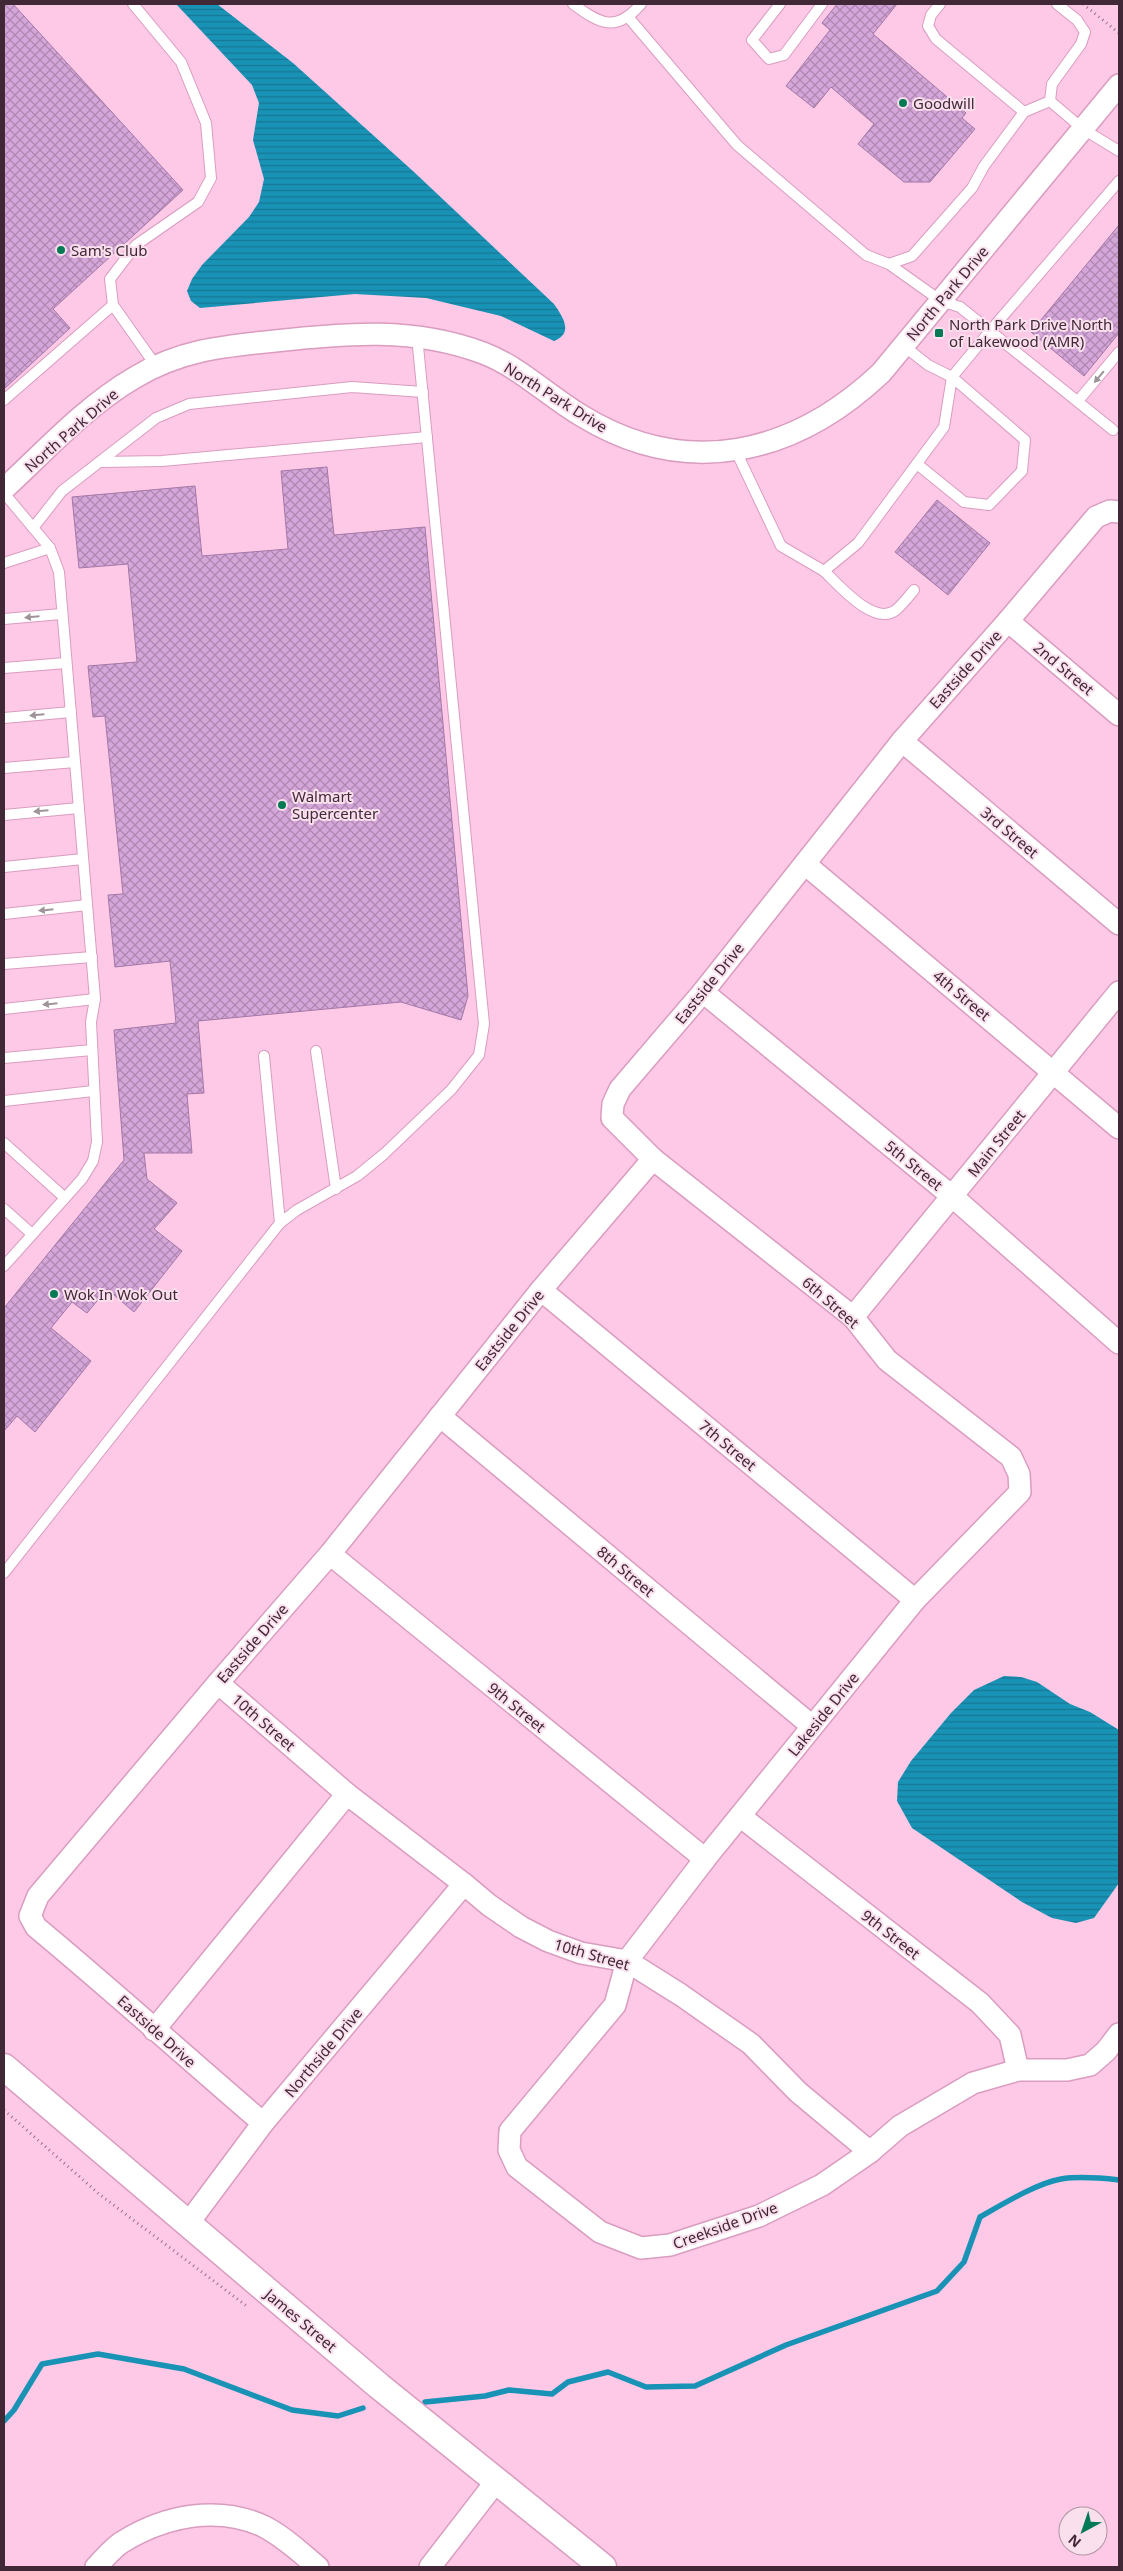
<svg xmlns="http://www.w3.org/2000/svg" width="1123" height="2571" viewBox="0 0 1123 2571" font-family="'Noto Sans',sans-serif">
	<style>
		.water { fill: url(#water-rules) }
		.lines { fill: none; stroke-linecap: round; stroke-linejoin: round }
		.stream { stroke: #1892b5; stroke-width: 5.5 }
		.building { fill: url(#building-cross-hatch); stroke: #a477a7 }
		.service-casing { stroke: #da9cbf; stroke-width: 12 }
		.minor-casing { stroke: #da9cbf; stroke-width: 24 }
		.tertiary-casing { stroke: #da9cbf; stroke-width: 29 }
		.path { stroke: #987288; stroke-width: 3; stroke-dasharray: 1 4; stroke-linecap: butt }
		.service { stroke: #fff; stroke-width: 10 }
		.minor { stroke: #fff; stroke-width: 21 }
		.tertiary { stroke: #fff; stroke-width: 26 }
		.oneway { fill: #a0949b }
		.poi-dot { fill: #037955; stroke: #fadfed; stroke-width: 2 }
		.labels { text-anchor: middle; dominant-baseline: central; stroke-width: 4; stroke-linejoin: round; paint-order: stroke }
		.poi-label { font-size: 15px; fill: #412837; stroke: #fadfed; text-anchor: start }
		.street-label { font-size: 15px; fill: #412837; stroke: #fadfed }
	</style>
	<defs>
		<pattern id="water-rules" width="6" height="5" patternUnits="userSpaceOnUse" patternTransform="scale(1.25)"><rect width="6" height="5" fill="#1892b5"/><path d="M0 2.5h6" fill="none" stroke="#177794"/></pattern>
		<pattern id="building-cross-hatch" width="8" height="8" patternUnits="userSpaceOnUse" patternTransform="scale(1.25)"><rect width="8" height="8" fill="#d5a6d9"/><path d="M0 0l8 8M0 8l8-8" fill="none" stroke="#ae87b1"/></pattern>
	</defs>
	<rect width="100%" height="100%" fill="#fdc9e6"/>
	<g class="water">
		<path d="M 176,4 L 217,4 L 293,63 L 414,172 L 554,304 C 563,317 574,333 554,341 L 501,316 L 426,298 L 355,294 L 200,308 L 191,301 L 187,291 L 192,279 L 202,265 L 249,217 L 259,202 L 264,179 L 253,140 L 259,103 L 252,85 Z"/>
		<path d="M 1004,1676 L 1021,1677 L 1037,1682 L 1070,1704 L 1090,1712 L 1119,1730 L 1119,1883 L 1094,1918 L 1076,1923 L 1052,1918 L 1022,1902 L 912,1828 L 897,1801 L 898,1782 L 911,1761 L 951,1713 L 974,1690 Z"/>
	</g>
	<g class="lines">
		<g class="stream">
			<path d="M 425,2402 L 485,2396 L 509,2390 L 552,2394 L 568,2382 L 608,2372 L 646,2387 L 695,2386 L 786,2345 L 937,2291 L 964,2262 L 980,2217 C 1001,2205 1037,2183 1061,2179 C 1080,2176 1101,2178 1119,2180"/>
			<path d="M 4,2421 L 14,2410 L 42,2364 L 98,2354 L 184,2369 L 292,2410 L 338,2416 L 363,2408"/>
		</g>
	</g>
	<g class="building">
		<path d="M 4,4 L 13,4 L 183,190 L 53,309 L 70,328 L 4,389 Z"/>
		<path d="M 837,4 L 897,4 L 873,34 L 966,113 L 962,118 L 975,129 L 930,182 L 904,182 L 858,144 L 874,124 L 831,87 L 814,108 L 786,86 L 830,30 L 822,23 Z"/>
		<path d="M 1119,225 L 1119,333 L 1084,376 L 1031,332 Z"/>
		<path d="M 327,467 L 334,535 L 425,527 L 468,996 L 461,1020 L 401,1002 L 198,1021 L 204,1093 L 187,1094 L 192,1153 L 144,1153 L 147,1179 L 177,1203 L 154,1229 L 182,1251 L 134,1312 L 107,1289 L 87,1313 L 72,1302 L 51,1328 L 91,1361 L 35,1432 L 17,1416 L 4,1431 L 4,1308 L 124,1160 L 114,1030 L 176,1023 L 170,961 L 115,967 L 108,895 L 123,894 L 105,716 L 93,717 L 88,666 L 137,662 L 128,564 L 79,568 L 72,497 L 195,486 L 202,556 L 288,549 L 281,471 Z"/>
		<path d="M 937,500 L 990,543 L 948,595 L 895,552 Z"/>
	</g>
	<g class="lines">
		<defs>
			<g id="service">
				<path d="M 133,4 L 181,62 L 206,123 L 211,178 L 198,202 L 136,245 L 110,279 L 113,305 L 156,366"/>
				<path d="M 573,4 C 600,24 616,33 641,4"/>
				<path d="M 780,4 L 752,40 L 769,59 L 784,55 L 822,4"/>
				<path d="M 940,4 L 931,15 L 928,26 L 936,39 L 1024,112 L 1050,101"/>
				<path d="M 629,18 L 737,145 L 866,255 L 889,264 L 912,256 L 972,188 L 984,166 L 1024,112"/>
				<path d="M 1050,101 L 1052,84 L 1081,44 L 1085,32 L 1077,20 L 1057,4"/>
				<path d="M 1050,101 L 1083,129 L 1119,151"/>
				<path d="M 889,264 L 941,301 L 960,307 L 990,331 L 1119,181"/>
				<path d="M 904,346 L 928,365 L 952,377 L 990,331 L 1113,430"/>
				<path d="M 4,400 L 113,305"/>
				<path d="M 1078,401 L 1119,352"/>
				<path d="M 735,449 L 781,546 L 824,571 L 858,543 L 944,427 L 952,377"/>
				<path d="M 101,462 L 162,461 L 427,437"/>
				<path d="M 917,464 L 964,502 L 989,505 L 1022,471 L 1025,440 L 952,377"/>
				<path d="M 4,493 L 50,548 L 59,572 L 95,999 L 91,1022 L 97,1142 L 93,1161 L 82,1179 L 4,1266"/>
				<path d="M 33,528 L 62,491 L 156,418 L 189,404 L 352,387 L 423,392"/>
				<path d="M 4,563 L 50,548"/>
				<path d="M 824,571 C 839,585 874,627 896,610 C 903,604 909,596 914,590"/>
				<path d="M 4,619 L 61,614"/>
				<path d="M 4,668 L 66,663"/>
				<path d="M 4,718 L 71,712"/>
				<path d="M 4,768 L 75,762"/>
				<path d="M 4,815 L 79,808"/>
				<path d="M 4,867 L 83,859"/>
				<path d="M 4,914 L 87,905"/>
				<path d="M 4,964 L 92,957"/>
				<path d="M 4,1009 L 95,999"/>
				<path d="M 316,1051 L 336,1189"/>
				<path d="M 264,1056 L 280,1223"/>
				<path d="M 4,1058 L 92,1050"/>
				<path d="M 4,1101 L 93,1091"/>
				<path d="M 4,1143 L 65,1198"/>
				<path d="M 4,1209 L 32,1234"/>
				<path d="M 4,1573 L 280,1223 L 297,1210 L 357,1176 L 384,1154 L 451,1090 L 479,1055 L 484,1024 L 417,336"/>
			</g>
			<g id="minor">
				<path d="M 4,489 C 45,451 86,406 134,378 C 180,350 224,346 275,341 C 346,333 414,327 483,353 C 520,367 548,396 582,416 C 687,480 794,455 881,373 L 1119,85"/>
				<path d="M 1119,512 L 1110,511 L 1096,517 L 1008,621 L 902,741 L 703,992 L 620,1089 L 613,1104 L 612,1118 L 653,1159 L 853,1317 L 887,1360 L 1011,1457 L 1019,1474 L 1020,1492 L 915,1600 L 705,1859 L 627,1961 L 615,2005 L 510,2131 L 509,2150 L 517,2167 L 600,2232 L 641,2248 L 670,2245 L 759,2216 L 822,2185 L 870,2152 L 900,2126 L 973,2083 L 1018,2070 L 1067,2070 L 1090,2065 L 1106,2051 L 1119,2034"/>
				<path d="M 1008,621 L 1119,715"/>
				<path d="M 902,741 L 1119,924"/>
				<path d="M 805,864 L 1119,1128"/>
				<path d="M 703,992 L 953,1197 L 1119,1343"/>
				<path d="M 541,1290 L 915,1600"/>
				<path d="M 853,1317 L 1119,992"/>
				<path d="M 440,1416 L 812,1726"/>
				<path d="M 330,1554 L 705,1859"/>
				<path d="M 218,1683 L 347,1794 L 464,1884 L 489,1905 L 521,1927 L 548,1941 L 581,1953 L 627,1961 L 681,1995 L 751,2044 L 798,2092 L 870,2152"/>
				<path d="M 740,1816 L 980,2003 L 1010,2035 L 1018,2070"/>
				<path d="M 154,2030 L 347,1794"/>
				<path d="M 263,2123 C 187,2058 113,1991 36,1927 L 30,1916 L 38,1896 L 218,1683 L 330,1554 L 541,1290 L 653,1159"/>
				<path d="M 187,2225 L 263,2123 L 464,1884"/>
				<path d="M 96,2567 C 104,2559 113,2547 124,2541 C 165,2516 217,2505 263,2526 C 283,2536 301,2553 318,2567"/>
				<path d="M 430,2567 L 498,2479"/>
			</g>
			<path id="tertiary" d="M 4,2067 L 379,2386 L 603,2567"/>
		</defs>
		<use href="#service" class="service-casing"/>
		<use href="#minor" class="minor-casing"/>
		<use href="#tertiary" class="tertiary-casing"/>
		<g class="path">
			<path d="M 1083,4 L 1119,33"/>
			<path d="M 4,2110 L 99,2194 L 248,2307"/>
		</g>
		<use href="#service" class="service"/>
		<use href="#minor" class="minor"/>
		<use href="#tertiary" class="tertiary"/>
	</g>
	<defs><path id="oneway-solid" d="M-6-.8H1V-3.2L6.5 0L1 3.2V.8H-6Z" transform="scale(1.25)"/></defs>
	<g class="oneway">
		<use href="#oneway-solid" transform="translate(1099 377) rotate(130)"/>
		<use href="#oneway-solid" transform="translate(32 617) rotate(175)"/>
		<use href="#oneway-solid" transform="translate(37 715) rotate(175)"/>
		<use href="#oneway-solid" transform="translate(41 811) rotate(175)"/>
		<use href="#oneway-solid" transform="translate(46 910) rotate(174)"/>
		<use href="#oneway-solid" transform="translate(50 1004) rotate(174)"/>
	</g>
	<g class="poi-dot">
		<circle cx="903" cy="103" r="5"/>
		<circle cx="61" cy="250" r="5"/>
		<rect x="934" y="328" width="10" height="10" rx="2.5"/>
		<circle cx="282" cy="805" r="5"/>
		<circle cx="54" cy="1294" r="5"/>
	</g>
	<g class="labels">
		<g class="poi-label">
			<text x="913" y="103">Goodwill</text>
			<text x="71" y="250">Sam's Club</text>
			<text x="949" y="324">North Park Drive North<tspan x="949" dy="17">of Lakewood (AMR)</tspan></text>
			<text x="292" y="796">Walmart<tspan x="292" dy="17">Supercenter</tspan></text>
			<text x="64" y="1294">Wok In Wok Out</text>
		</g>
		<g class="street-label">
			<text transform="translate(947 293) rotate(-50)">North Park Drive</text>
			<text transform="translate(556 397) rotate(32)">North Park Drive</text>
			<text transform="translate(71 430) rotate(-41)">North Park Drive</text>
			<text transform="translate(1064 668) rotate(40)">2nd Street</text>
			<text transform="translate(965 669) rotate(-48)">Eastside Drive</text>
			<text transform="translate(1010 832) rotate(40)">3rd Street</text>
			<text transform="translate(709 983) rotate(-51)">Eastside Drive</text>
			<text transform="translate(962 995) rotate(40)">4th Street</text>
			<text transform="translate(996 1143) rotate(-51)">Main Street</text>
			<text transform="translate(914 1165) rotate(39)">5th Street</text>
			<text transform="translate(831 1302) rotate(41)">6th Street</text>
			<text transform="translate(509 1330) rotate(-51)">Eastside Drive</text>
			<text transform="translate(728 1445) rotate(40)">7th Street</text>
			<text transform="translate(626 1571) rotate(40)">8th Street</text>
			<text transform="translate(252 1643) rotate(-49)">Eastside Drive</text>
			<text transform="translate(517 1707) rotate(39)">9th Street</text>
			<text transform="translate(823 1714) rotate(-51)">Lakeside Drive</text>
			<text transform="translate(264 1722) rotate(41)">10th Street</text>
			<text transform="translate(891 1934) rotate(38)">9th Street</text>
			<text transform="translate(592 1954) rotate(16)">10th Street</text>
			<text transform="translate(157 2031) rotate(42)">Eastside Drive</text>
			<text transform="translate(323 2052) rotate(-50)">Northside Drive</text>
			<text transform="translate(725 2225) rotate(-20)">Creekside Drive</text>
			<text transform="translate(301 2320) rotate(40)">James Street</text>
		</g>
	</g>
	<rect width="1123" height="2571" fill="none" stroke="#412837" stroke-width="10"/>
	<g transform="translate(1083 2531) rotate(220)"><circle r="24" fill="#fadfed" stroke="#b096a4"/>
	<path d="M0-4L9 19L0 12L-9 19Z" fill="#037955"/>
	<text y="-8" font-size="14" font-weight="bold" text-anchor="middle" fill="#412837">N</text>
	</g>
</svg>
